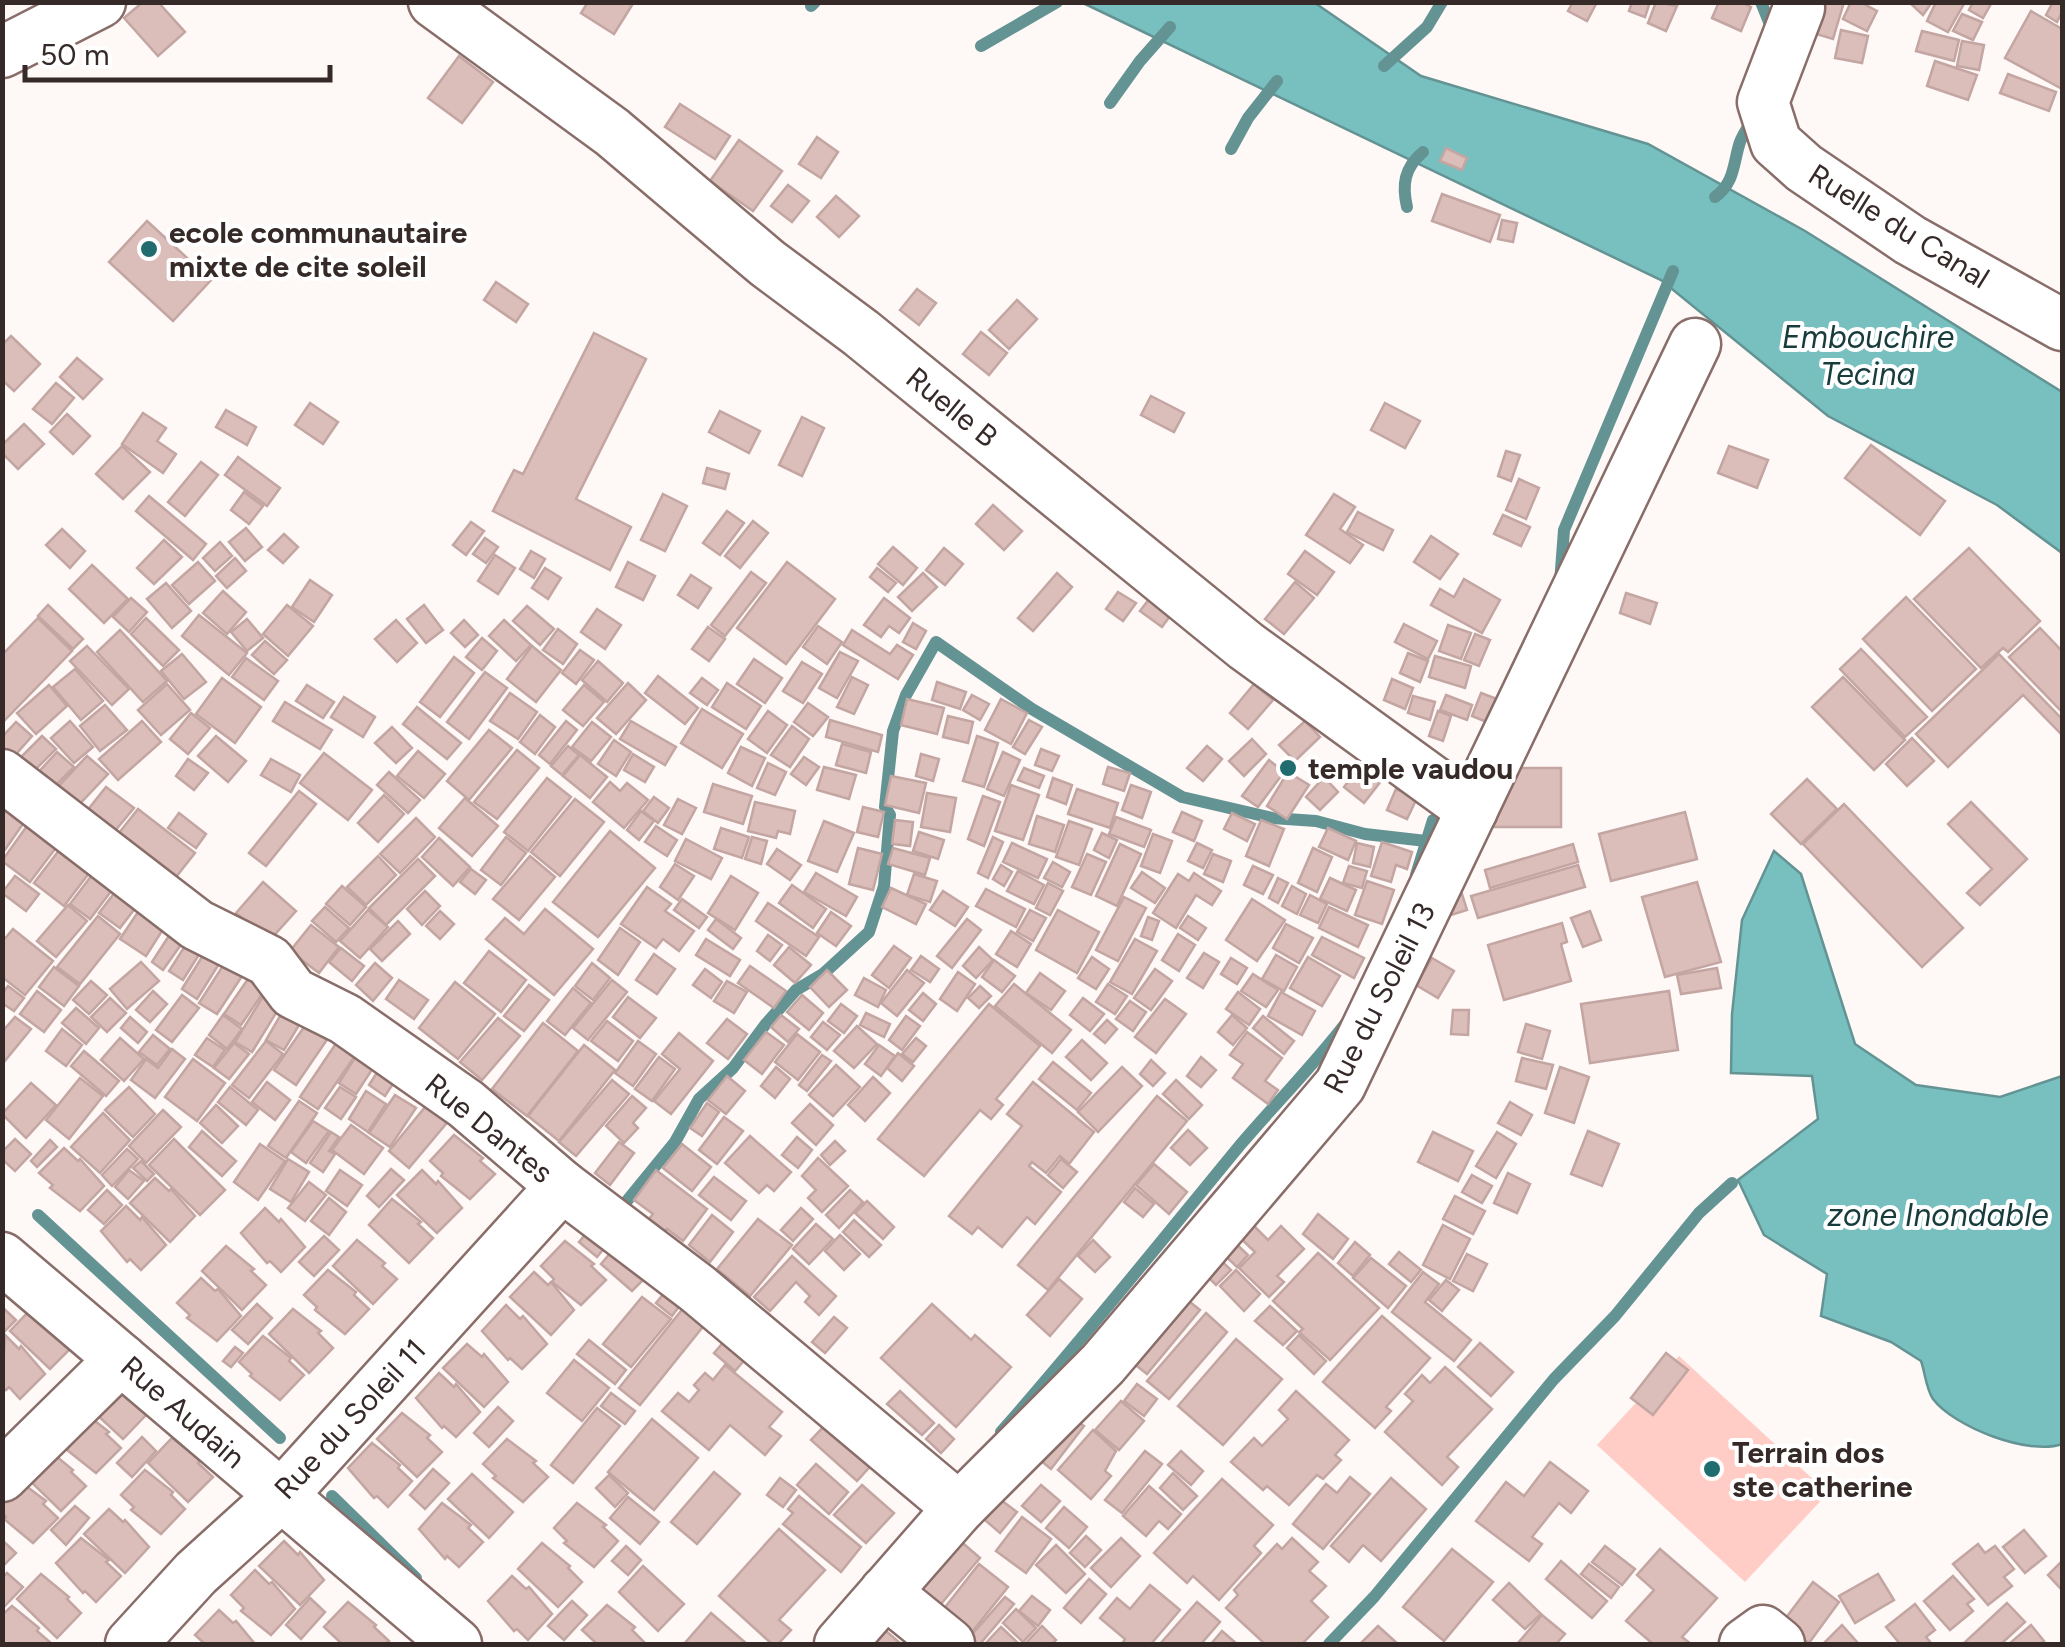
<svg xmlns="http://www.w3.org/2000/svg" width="2065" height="1647" viewBox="0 0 2065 1647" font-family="Figtree,sans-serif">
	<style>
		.green { fill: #ffcdc6 }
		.water { fill: #78c0c0; stroke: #649393; stroke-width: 2.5 }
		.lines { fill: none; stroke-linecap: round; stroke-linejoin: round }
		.stream { stroke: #649393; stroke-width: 12 }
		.building { fill: #dbbdb9; stroke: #c3a5a2; stroke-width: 2.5 }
		.minor-casing { stroke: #886d69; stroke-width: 55 }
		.minor { stroke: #fff; stroke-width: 50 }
		.poi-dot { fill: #206c6e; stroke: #fff; stroke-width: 4 }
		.labels { text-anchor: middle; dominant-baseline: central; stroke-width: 8; stroke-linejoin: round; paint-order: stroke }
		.street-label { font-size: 30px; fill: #362a29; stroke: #fff }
		.poi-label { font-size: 30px; font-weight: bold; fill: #362a29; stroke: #fff; text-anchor: start }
		.water-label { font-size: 32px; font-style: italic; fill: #183c3c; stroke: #fff }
	</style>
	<rect width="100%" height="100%" fill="#fef8f7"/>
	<path class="green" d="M 1679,1356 L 1828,1493 L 1745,1582 L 1597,1445 Z"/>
	<g class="water">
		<path d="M 1083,3 L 1315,3 L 1421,76 L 1648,144 L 1805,231 L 2062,392 L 2062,553 L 1997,505 L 1828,416 L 1661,280 Z"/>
		<path d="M 1774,851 L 1801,874 L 1855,1044 L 1916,1085 L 2000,1097 L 2062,1076 L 2062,1444 C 2029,1456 1954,1427 1933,1399 C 1926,1389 1925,1372 1921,1361 L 1891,1342 L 1821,1316 L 1827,1274 L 1764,1235 L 1738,1180 L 1818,1119 L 1812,1076 L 1731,1073 L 1732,1014 L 1742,920 Z"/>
	</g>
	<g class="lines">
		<g class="stream">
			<path d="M 1761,2 L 1773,32"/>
			<path d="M 811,6 L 815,2"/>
			<path d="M 981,46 L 1057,2"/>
			<path d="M 1384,66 L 1427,27 L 1442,2"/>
			<path d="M 1110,103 L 1140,61 L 1170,27"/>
			<path d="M 1231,149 L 1248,118 L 1277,81"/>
			<path d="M 1715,197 C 1735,183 1733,163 1740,142 C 1743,134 1749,126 1753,118"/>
			<path d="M 1407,207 C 1402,185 1404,168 1423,152"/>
			<path d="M 1560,583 L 1564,530 L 1673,271"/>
			<path d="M 1416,875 L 1433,820"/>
			<path d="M 617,1213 L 675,1142 L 699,1099 L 733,1068 L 765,1025 L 796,990 L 823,974 L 869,932 L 884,886 L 890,815 L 885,807 L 893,731 L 906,695 L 936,642 L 1032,709 L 1182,797 L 1272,818 L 1316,821 L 1365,834 L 1426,841"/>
			<path d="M 38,1215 L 280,1438"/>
			<path d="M 1001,1432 C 1084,1338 1162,1240 1241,1144 C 1276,1103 1313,1066 1346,1023"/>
			<path d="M 332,1496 L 416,1578"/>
			<path d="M 1329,1644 L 1374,1597 L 1554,1379 L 1615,1316 L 1699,1213 L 1732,1183"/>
		</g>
	</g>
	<g class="building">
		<path d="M 143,2 L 158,2 L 185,32 L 158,56 L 124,18 Z"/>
		<path d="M 588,2 L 634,2 L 614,34 L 581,13 Z"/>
		<path d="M 1573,2 L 1597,2 L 1587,21 L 1568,11 Z"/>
		<path d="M 1632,2 L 1650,2 L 1645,17 L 1629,11 Z"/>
		<path d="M 1656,2 L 1677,6 L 1666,31 L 1648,23 Z"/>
		<path d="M 1719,2 L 1741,2 L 1751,7 L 1741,31 L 1712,18 Z"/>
		<path d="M 1822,2 L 1844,2 L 1833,39 L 1813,33 Z"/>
		<path d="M 1851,2 L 1860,2 L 1877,11 L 1867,31 L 1843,19 Z"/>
		<path d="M 1909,2 L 1932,2 L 1923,15 Z"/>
		<path d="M 1936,2 L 1965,2 L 1948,32 L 1927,21 Z"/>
		<path d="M 1973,2 L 1992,2 L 1983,18 L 1969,10 Z"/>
		<path d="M 2053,2 L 2062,2 L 2062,12 L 2057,22 L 2046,15 Z"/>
		<path d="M 2031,11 L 2062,29 L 2062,89 L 2005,58 Z"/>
		<path d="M 1962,14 L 1982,22 L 1973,40 L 1953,31 Z"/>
		<path d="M 1841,30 L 1868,36 L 1862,63 L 1835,58 Z"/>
		<path d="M 1922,31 L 1959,40 L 1954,61 L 1916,51 Z"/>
		<path d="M 1962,41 L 1984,45 L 1979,70 L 1957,66 Z"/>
		<path d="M 459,56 L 493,82 L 462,123 L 428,98 Z"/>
		<path d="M 1935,61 L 1977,75 L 1968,100 L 1927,86 Z"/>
		<path d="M 2008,74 L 2056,92 L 2049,111 L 2000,93 Z"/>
		<path d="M 680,104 L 730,136 L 715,159 L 665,127 Z"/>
		<path d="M 817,137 L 838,152 L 821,178 L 799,164 Z"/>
		<path d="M 739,140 L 782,171 L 753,211 L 710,181 Z"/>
		<path d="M 1446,148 L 1467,158 L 1462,170 L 1440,161 Z"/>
		<path d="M 788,185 L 809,201 L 792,222 L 771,206 Z"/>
		<path d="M 1442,194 L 1500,215 L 1490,242 L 1432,221 Z"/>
		<path d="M 836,196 L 859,216 L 839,237 L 817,217 Z"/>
		<path d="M 1502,220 L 1517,223 L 1513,242 L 1498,239 Z"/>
		<path d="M 147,221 L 211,280 L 173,321 L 109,262 Z"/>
		<path d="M 496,282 L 528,304 L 516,322 L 484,300 Z"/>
		<path d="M 917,289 L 936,303 L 919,325 L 900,310 Z"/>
		<path d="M 1017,300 L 1037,319 L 1009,349 L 989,330 Z"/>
		<path d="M 981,332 L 1007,353 L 989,375 L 963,354 Z"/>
		<path d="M 594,333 L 646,359 L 576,499 L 631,527 L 610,570 L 493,511 L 514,470 L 523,474 Z"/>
		<path d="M 11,336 L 40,364 L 14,391 L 2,380 L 2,345 Z"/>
		<path d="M 77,358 L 102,379 L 83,399 L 60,377 Z"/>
		<path d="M 56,383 L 74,398 L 52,424 L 33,409 Z"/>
		<path d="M 1151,396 L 1184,413 L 1174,432 L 1141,415 Z"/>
		<path d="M 310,403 L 338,422 L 323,444 L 295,425 Z"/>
		<path d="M 1385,403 L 1420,421 L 1405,448 L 1371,430 Z"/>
		<path d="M 226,410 L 256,427 L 247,445 L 216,427 Z"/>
		<path d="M 720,411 L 760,431 L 749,453 L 709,432 Z"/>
		<path d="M 143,413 L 166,428 L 157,441 L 176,454 L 163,473 L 122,444 Z"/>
		<path d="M 67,414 L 90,436 L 73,454 L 50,432 Z"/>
		<path d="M 802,417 L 824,428 L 802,476 L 779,465 Z"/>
		<path d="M 24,424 L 44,444 L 18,469 L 2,453 L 2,445 Z"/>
		<path d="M 1871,445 L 1945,501 L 1920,535 L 1845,478 Z"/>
		<path d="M 122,446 L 150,472 L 123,499 L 96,474 Z"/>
		<path d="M 1729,446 L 1768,460 L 1757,488 L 1718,473 Z"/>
		<path d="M 1506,451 L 1520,455 L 1511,481 L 1498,476 Z"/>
		<path d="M 238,457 L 280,488 L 267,506 L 225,475 Z"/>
		<path d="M 201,462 L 218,475 L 185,516 L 168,502 Z"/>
		<path d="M 707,468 L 729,474 L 725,489 L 703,483 Z"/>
		<path d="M 1519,479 L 1539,488 L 1526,519 L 1506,510 Z"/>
		<path d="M 244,492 L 263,506 L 249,524 L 231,510 Z"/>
		<path d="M 663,494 L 687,506 L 665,551 L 641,540 Z"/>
		<path d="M 1334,494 L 1355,507 L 1340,529 L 1363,545 L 1350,563 L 1306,535 Z"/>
		<path d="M 149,496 L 206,544 L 193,560 L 136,511 Z"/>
		<path d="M 993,505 L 1022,531 L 1004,550 L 976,524 Z"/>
		<path d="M 727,511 L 744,523 L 720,555 L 703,543 Z"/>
		<path d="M 1358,512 L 1393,530 L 1383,550 L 1347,532 Z"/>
		<path d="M 1503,515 L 1530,527 L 1521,546 L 1494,534 Z"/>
		<path d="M 753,521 L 768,533 L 740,568 L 725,556 Z"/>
		<path d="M 471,522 L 484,531 L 466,555 L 453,545 Z"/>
		<path d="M 246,528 L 262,547 L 245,561 L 229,542 Z"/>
		<path d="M 62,529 L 85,551 L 70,568 L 46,545 Z"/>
		<path d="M 284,534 L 298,547 L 283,563 L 268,550 Z"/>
		<path d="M 1431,536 L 1458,554 L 1440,579 L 1414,562 Z"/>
		<path d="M 485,538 L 498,547 L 486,563 L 473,554 Z"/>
		<path d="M 164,540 L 182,557 L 154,584 L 137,568 Z"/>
		<path d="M 220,542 L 232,556 L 215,571 L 203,558 Z"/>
		<path d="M 893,547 L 917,568 L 903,585 L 878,564 Z"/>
		<path d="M 944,548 L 963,564 L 945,585 L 926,570 Z"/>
		<path d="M 1969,548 L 2040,621 L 2008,652 L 2003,648 L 1981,668 L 1914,599 Z"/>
		<path d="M 531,551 L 545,559 L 534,578 L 520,569 Z"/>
		<path d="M 1305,551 L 1334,572 L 1317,595 L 1288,574 Z"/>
		<path d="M 495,555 L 515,568 L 498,594 L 478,581 Z"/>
		<path d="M 235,558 L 246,571 L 227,588 L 216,576 Z"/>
		<path d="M 198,562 L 215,581 L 189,604 L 172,585 Z"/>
		<path d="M 628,562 L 655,576 L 643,600 L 616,587 Z"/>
		<path d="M 787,562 L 835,599 L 786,664 L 737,628 Z"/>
		<path d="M 92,565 L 128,599 L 104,623 L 69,589 Z"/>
		<path d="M 545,568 L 561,578 L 548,599 L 532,588 Z"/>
		<path d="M 877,568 L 896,583 L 888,592 L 870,577 Z"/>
		<path d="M 751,572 L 766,583 L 725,636 L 711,625 Z"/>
		<path d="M 923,573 L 937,587 L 912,611 L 898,597 Z"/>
		<path d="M 1057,573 L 1072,587 L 1033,631 L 1018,618 Z"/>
		<path d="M 691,575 L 711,588 L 698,608 L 678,595 Z"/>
		<path d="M 1464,579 L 1500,600 L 1482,633 L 1431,605 L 1440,589 L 1454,597 Z"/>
		<path d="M 310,580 L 332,595 L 314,622 L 292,607 Z"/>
		<path d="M 1295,582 L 1314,598 L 1284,634 L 1265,619 Z"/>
		<path d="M 166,583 L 191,611 L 172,628 L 147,599 Z"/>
		<path d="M 223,591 L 246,612 L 227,634 L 203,613 Z"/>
		<path d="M 1118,592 L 1136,603 L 1123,621 L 1106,609 Z"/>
		<path d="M 1626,593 L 1657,603 L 1650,624 L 1620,613 Z"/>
		<path d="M 1153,594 L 1175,609 L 1162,627 L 1140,611 Z"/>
		<path d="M 1906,597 L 1976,669 L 1932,711 L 1863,639 Z"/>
		<path d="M 131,598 L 147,612 L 129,632 L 113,617 Z"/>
		<path d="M 884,598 L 910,618 L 899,633 L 889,626 L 881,637 L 864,625 Z"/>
		<path d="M 48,605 L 83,639 L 73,649 L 38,616 Z"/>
		<path d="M 287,605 L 313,626 L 288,656 L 263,634 Z"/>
		<path d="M 424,605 L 443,630 L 426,643 L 407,619 Z"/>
		<path d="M 527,606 L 554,629 L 540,645 L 513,621 Z"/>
		<path d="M 597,609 L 621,625 L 605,649 L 581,632 Z"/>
		<path d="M 199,615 L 247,653 L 229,675 L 182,636 Z"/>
		<path d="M 38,618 L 72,651 L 3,722 L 2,655 Z"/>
		<path d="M 146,618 L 179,650 L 163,666 L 131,634 Z"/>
		<path d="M 247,619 L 263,638 L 247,651 L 231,632 Z"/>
		<path d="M 396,620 L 417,643 L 397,662 L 375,639 Z"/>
		<path d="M 464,620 L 478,635 L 465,647 L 451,633 Z"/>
		<path d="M 504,620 L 531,645 L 516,661 L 489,636 Z"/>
		<path d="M 913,623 L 926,631 L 916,649 L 903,642 Z"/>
		<path d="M 1404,624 L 1437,641 L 1428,659 L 1395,642 Z"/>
		<path d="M 1448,625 L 1471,633 L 1461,659 L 1439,651 Z"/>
		<path d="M 818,626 L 842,642 L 827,664 L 803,647 Z"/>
		<path d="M 708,627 L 725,639 L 709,661 L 692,649 Z"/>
		<path d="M 2040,628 L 2062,651 L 2062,712 L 2009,657 Z"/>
		<path d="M 558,629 L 577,644 L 563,664 L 543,650 Z"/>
		<path d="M 120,630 L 167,681 L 143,702 L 97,652 Z"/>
		<path d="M 852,630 L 890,654 L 897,645 L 913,655 L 898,679 L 843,645 Z"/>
		<path d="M 1475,634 L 1490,640 L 1479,666 L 1464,660 Z"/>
		<path d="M 482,638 L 497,651 L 482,670 L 466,657 Z"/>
		<path d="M 265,641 L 287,660 L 274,674 L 252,655 Z"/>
		<path d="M 87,646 L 129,689 L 112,705 L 70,661 Z"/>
		<path d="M 532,646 L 561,670 L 536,702 L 507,679 Z"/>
		<path d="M 1861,649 L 1927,717 L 1905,737 L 1840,669 Z"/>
		<path d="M 580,650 L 594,660 L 576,684 L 562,673 Z"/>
		<path d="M 840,652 L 858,661 L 837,698 L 819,688 Z"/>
		<path d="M 1408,653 L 1428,661 L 1420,682 L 1400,673 Z"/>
		<path d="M 182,654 L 206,682 L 184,699 L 161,671 Z"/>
		<path d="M 1999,654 L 2062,719 L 2062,735 L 2023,695 L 1948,767 L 1916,734 Z"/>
		<path d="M 1435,656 L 1471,666 L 1465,688 L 1429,677 Z"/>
		<path d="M 454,657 L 474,673 L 440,717 L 420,702 Z"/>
		<path d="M 246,658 L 278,681 L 264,700 L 232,677 Z"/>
		<path d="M 754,659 L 782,678 L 765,703 L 737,684 Z"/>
		<path d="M 598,661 L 623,683 L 607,702 L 582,680 Z"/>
		<path d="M 802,662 L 822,674 L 803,703 L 783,691 Z"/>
		<path d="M 75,669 L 103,701 L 81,720 L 53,687 Z"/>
		<path d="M 485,672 L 507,688 L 469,739 L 447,722 Z"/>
		<path d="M 658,676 L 698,708 L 685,724 L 645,693 Z"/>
		<path d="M 852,677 L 868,685 L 854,714 L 837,707 Z"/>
		<path d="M 1843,677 L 1905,740 L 1874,770 L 1812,707 Z"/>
		<path d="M 222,678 L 261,707 L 235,743 L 196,714 Z"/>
		<path d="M 702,678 L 718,690 L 707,705 L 690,693 Z"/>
		<path d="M 1392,679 L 1413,688 L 1405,709 L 1384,700 Z"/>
		<path d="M 937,682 L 966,692 L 960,709 L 932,700 Z"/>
		<path d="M 628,683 L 646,700 L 616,734 L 597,718 Z"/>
		<path d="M 727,683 L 761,706 L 746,729 L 712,707 Z"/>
		<path d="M 167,684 L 190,710 L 161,735 L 138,710 Z"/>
		<path d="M 1254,684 L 1273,700 L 1248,729 L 1230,713 Z"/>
		<path d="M 49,685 L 67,706 L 36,734 L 17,713 Z"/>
		<path d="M 307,685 L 334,702 L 323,718 L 296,701 Z"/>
		<path d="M 584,685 L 604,702 L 583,726 L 563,710 Z"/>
		<path d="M 510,693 L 537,712 L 518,739 L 490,721 Z"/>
		<path d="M 1481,693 L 1513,705 L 1504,729 L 1472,716 Z"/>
		<path d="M 972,695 L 989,704 L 980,720 L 963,710 Z"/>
		<path d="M 1446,695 L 1472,705 L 1467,720 L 1440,710 Z"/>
		<path d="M 1413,696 L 1435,702 L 1430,720 L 1408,713 Z"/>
		<path d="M 344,697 L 375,717 L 363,737 L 331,717 Z"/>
		<path d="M 907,699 L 944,708 L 937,734 L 901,725 Z"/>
		<path d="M 1001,699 L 1027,713 L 1011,744 L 985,730 Z"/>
		<path d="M 285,702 L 332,730 L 320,749 L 273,721 Z"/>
		<path d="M 808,703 L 828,717 L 813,736 L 794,722 Z"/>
		<path d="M 105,705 L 127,730 L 100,751 L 80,726 Z"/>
		<path d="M 417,707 L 461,743 L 447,759 L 403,724 Z"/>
		<path d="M 702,709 L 743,734 L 722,768 L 681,743 Z"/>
		<path d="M 768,711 L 787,725 L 767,753 L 748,739 Z"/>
		<path d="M 1438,711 L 1451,716 L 1443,741 L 1429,736 Z"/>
		<path d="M 191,713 L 210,728 L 188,754 L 170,739 Z"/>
		<path d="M 540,715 L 555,727 L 535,754 L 520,742 Z"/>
		<path d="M 948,716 L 973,722 L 968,743 L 943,737 Z"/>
		<path d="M 830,720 L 882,735 L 878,752 L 826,737 Z"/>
		<path d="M 1029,720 L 1042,727 L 1025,754 L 1013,747 Z"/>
		<path d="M 70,721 L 93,747 L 74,763 L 51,738 Z"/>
		<path d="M 142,721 L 161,742 L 118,780 L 99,759 Z"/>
		<path d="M 566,721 L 577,730 L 550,764 L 539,755 Z"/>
		<path d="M 631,721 L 676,747 L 665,765 L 620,739 Z"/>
		<path d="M 1305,721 L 1320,737 L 1295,761 L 1279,745 Z"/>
		<path d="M 16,722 L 32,736 L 10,761 L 2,754 L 2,737 Z"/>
		<path d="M 592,722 L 611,737 L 591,761 L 572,747 Z"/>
		<path d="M 792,726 L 809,739 L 790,767 L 771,755 Z"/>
		<path d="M 392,727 L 412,748 L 396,763 L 375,743 Z"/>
		<path d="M 489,730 L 512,748 L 469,800 L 447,781 Z"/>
		<path d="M 42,736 L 56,749 L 30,775 L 17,761 Z"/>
		<path d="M 216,736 L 246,761 L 228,782 L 198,756 Z"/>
		<path d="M 977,736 L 998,743 L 984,787 L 963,781 Z"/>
		<path d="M 1912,738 L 1934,761 L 1907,786 L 1886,764 Z"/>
		<path d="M 1252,739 L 1266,754 L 1244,776 L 1229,761 Z"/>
		<path d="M 614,740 L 631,752 L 616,776 L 598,764 Z"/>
		<path d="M 842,744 L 871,752 L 866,773 L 836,765 Z"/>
		<path d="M 568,746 L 579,755 L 562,775 L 551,766 Z"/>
		<path d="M 1207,746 L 1222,759 L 1203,781 L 1187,768 Z"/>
		<path d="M 741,747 L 765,758 L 752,786 L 728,773 Z"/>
		<path d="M 1041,749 L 1059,756 L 1052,771 L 1035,765 Z"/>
		<path d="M 517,750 L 539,768 L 497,819 L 474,802 Z"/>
		<path d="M 418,751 L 445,774 L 424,798 L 397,776 Z"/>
		<path d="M 57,752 L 74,767 L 49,792 L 34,777 Z"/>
		<path d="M 1003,752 L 1020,760 L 1004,796 L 987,789 Z"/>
		<path d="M 324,753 L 372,790 L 348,820 L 300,783 Z"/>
		<path d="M 633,754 L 654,767 L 645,782 L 624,770 Z"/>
		<path d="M 921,754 L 939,759 L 933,781 L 916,776 Z"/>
		<path d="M 580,755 L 607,777 L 590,798 L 563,776 Z"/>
		<path d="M 87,756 L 108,774 L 74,810 L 54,791 Z"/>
		<path d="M 804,757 L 819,767 L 806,785 L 791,774 Z"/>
		<path d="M 188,759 L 208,773 L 194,790 L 176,776 Z"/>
		<path d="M 271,759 L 300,775 L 291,792 L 261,775 Z"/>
		<path d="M 1269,760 L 1284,772 L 1258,807 L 1242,796 Z"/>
		<path d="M 1365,760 L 1385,776 L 1364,803 L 1344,787 Z"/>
		<path d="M 768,763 L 786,772 L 775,795 L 757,788 Z"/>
		<path d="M 824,767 L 856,775 L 849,799 L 817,790 Z"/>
		<path d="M 1108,767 L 1130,773 L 1124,791 L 1103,784 Z"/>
		<path d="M 1024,768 L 1044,776 L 1039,788 L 1018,780 Z"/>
		<path d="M 1506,768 L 1561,768 L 1561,827 L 1492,827 L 1495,793 Z"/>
		<path d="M 389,772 L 420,800 L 408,813 L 377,785 Z"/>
		<path d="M 1288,772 L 1309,785 L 1287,819 L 1267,806 Z"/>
		<path d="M 891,776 L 926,783 L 919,813 L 885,805 Z"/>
		<path d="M 1324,777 L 1338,792 L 1320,810 L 1306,797 Z"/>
		<path d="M 547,778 L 571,797 L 528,851 L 504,832 Z"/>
		<path d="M 1053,778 L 1072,785 L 1066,804 L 1047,797 Z"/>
		<path d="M 1807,779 L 1837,809 L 1801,844 L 1771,814 Z"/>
		<path d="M 610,782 L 620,791 L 627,783 L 648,800 L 624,828 L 593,802 Z"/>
		<path d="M 713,784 L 752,796 L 743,824 L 704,812 Z"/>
		<path d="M 1011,785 L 1039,795 L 1023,840 L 995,831 Z"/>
		<path d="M 1131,785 L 1151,792 L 1142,818 L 1122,810 Z"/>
		<path d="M 106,787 L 134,808 L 109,838 L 82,817 Z"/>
		<path d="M 1077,789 L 1118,803 L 1110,828 L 1068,814 Z"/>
		<path d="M 1396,789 L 1417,798 L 1407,819 L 1387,810 Z"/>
		<path d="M 299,791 L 316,804 L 266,866 L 249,853 Z"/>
		<path d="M 927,793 L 956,798 L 950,832 L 921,827 Z"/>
		<path d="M 384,795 L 404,814 L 378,842 L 358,823 Z"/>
		<path d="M 983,796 L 1000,802 L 984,846 L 968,839 Z"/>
		<path d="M 654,797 L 669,808 L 658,823 L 643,811 Z"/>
		<path d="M 465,798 L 498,826 L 472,856 L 439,828 Z"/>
		<path d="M 575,799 L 604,822 L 560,876 L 531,852 Z"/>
		<path d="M 678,799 L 696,808 L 682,834 L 664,825 Z"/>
		<path d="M 755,802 L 795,811 L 790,834 L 778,831 L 776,838 L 748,831 Z"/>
		<path d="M 1971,802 L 2027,859 L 1980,905 L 1967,893 L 1992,869 L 1948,824 Z"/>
		<path d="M 1844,804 L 1963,928 L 1922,967 L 1803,844 Z"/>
		<path d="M 2,805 L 25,821 L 2,854 Z"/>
		<path d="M 863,807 L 884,812 L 878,837 L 857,832 Z"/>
		<path d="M 138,809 L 195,853 L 172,882 L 115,838 Z"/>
		<path d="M 641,811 L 654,821 L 639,840 L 627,830 Z"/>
		<path d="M 1182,812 L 1202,821 L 1194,841 L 1173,832 Z"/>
		<path d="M 1685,812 L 1697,859 L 1611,881 L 1599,834 Z"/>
		<path d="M 179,813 L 206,834 L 196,848 L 168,828 Z"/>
		<path d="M 1232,813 L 1255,824 L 1247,841 L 1224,829 Z"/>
		<path d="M 1037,816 L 1064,825 L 1055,852 L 1029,844 Z"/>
		<path d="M 1116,817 L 1151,830 L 1144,847 L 1109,834 Z"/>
		<path d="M 416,818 L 435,837 L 400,873 L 380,854 Z"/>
		<path d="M 895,820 L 913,822 L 910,846 L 892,844 Z"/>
		<path d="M 1261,820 L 1284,829 L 1269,866 L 1246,856 Z"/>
		<path d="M 824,821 L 854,833 L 837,872 L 808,861 Z"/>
		<path d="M 1069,821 L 1092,829 L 1079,865 L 1056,857 Z"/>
		<path d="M 29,823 L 58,845 L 30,882 L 2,861 Z"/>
		<path d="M 656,826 L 677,840 L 667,856 L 645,842 Z"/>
		<path d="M 721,828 L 749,837 L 742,858 L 714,849 Z"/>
		<path d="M 1328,828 L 1356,841 L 1348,860 L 1319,847 Z"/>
		<path d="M 610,831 L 655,868 L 598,937 L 553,902 Z"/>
		<path d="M 919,832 L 944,840 L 938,859 L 913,851 Z"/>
		<path d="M 1102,833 L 1117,840 L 1109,858 L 1094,850 Z"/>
		<path d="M 1153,834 L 1172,841 L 1160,873 L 1141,866 Z"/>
		<path d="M 506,837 L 526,853 L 501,885 L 481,870 Z"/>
		<path d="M 752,837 L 767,841 L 761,864 L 745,859 Z"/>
		<path d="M 993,837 L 1003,842 L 988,878 L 978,873 Z"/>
		<path d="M 439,838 L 470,867 L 453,886 L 422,857 Z"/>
		<path d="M 686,839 L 722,858 L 711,879 L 675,861 Z"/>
		<path d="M 1382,842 L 1412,852 L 1407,869 L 1396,865 L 1391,882 L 1371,876 Z"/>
		<path d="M 1012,843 L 1047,859 L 1038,878 L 1003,862 Z"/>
		<path d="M 1197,843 L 1212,850 L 1203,868 L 1188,861 Z"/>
		<path d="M 1357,843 L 1374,847 L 1370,867 L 1353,863 Z"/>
		<path d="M 1120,844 L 1141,854 L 1117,906 L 1096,896 Z"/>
		<path d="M 1573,844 L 1578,862 L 1490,888 L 1485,870 Z"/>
		<path d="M 858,848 L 882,854 L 873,890 L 849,884 Z"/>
		<path d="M 893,848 L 930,858 L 925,875 L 888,864 Z"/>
		<path d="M 1313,848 L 1332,857 L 1317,892 L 1298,883 Z"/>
		<path d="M 60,849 L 90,872 L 64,906 L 34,883 Z"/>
		<path d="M 777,849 L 801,865 L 790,880 L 767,864 Z"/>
		<path d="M 1087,854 L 1106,862 L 1091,895 L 1072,887 Z"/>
		<path d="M 1213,854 L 1231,861 L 1223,882 L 1204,874 Z"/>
		<path d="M 378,856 L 396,875 L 366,905 L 347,887 Z"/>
		<path d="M 530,856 L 555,877 L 519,920 L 493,899 Z"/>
		<path d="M 418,859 L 435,876 L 386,925 L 369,908 Z"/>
		<path d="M 1053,862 L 1070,872 L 1062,887 L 1044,878 Z"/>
		<path d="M 675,864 L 694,876 L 678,900 L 660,887 Z"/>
		<path d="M 1001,865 L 1012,872 L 1004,886 L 993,879 Z"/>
		<path d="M 1578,865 L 1585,887 L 1478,918 L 1471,896 Z"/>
		<path d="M 1253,866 L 1273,875 L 1263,894 L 1244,885 Z"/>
		<path d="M 1349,866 L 1367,871 L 1362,888 L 1343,883 Z"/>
		<path d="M 471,869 L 486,880 L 475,894 L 460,882 Z"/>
		<path d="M 1018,871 L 1044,885 L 1034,904 L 1007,891 Z"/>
		<path d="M 1142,872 L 1165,888 L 1155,903 L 1131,888 Z"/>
		<path d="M 816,873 L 857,897 L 846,916 L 804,892 Z"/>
		<path d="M 1194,873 L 1221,891 L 1212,905 L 1196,895 L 1176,928 L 1153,913 L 1178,874 L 1189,881 Z"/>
		<path d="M 914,874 L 937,881 L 930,902 L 907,895 Z"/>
		<path d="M 92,875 L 112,890 L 90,919 L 70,904 Z"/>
		<path d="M 15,876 L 39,894 L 26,911 L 2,893 Z"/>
		<path d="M 731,876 L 758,893 L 735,930 L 708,913 Z"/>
		<path d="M 1278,878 L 1288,883 L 1278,903 L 1269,898 Z"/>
		<path d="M 1330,878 L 1356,890 L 1347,911 L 1320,899 Z"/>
		<path d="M 1367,881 L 1394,890 L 1382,924 L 1355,915 Z"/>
		<path d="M 263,882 L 296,911 L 269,941 L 236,913 Z"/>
		<path d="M 1697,882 L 1721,962 L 1665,977 L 1642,897 Z"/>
		<path d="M 1048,883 L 1063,891 L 1050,915 L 1036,908 Z"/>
		<path d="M 792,885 L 826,909 L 813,928 L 779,903 Z"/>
		<path d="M 342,886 L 366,907 L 350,925 L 326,904 Z"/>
		<path d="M 1292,886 L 1306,894 L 1297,914 L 1282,906 Z"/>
		<path d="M 119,887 L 140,902 L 120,928 L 99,913 Z"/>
		<path d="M 647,887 L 671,904 L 665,911 L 694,931 L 679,951 L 663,939 L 656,948 L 621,924 Z"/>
		<path d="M 891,888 L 926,904 L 916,924 L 882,907 Z"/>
		<path d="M 986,889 L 1025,909 L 1016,927 L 976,906 Z"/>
		<path d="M 425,891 L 440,906 L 422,925 L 407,909 Z"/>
		<path d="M 943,891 L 968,907 L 955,926 L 930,910 Z"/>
		<path d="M 1462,894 L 1467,910 L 1445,917 L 1441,902 Z"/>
		<path d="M 1310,895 L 1327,904 L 1318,923 L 1300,915 Z"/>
		<path d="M 1124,897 L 1146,908 L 1118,961 L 1096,950 Z"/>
		<path d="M 682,899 L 707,917 L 699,928 L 674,910 Z"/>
		<path d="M 1252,899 L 1285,920 L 1257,961 L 1226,940 Z"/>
		<path d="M 768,903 L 819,937 L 806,956 L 756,921 Z"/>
		<path d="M 68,905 L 87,921 L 56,957 L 37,941 Z"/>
		<path d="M 142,906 L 167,923 L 146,956 L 120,939 Z"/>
		<path d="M 325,907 L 349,928 L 336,942 L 312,921 Z"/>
		<path d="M 1329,907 L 1368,925 L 1358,947 L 1319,928 Z"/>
		<path d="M 545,909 L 593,949 L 554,995 L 486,939 L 505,918 L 524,934 Z"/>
		<path d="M 368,910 L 388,927 L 360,958 L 340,941 Z"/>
		<path d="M 1030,910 L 1046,918 L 1033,941 L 1017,932 Z"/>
		<path d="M 1058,910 L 1099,932 L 1077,973 L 1036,950 Z"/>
		<path d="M 440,911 L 454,924 L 440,939 L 426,926 Z"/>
		<path d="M 1590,911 L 1601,940 L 1583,947 L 1571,918 Z"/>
		<path d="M 831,912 L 851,926 L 836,946 L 817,933 Z"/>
		<path d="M 98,916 L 120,934 L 80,984 L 57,967 Z"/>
		<path d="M 1188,916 L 1206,928 L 1198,940 L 1180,928 Z"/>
		<path d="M 1148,917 L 1159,921 L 1152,940 L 1141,936 Z"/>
		<path d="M 716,919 L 741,938 L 733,949 L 708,930 Z"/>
		<path d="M 967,919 L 981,930 L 952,968 L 937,956 Z"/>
		<path d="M 398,921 L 410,934 L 382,961 L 370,949 Z"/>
		<path d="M 1562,923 L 1567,942 L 1561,944 L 1571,981 L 1504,1000 L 1488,945 Z"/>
		<path d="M 1286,924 L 1313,938 L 1299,963 L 1273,948 Z"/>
		<path d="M 311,925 L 339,947 L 319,973 L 290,951 Z"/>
		<path d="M 174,928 L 187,936 L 163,970 L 152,962 Z"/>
		<path d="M 620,928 L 640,942 L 618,975 L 598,960 Z"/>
		<path d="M 13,929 L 53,961 L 25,995 L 2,977 L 2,942 Z"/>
		<path d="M 1011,931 L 1031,944 L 1017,967 L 996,954 Z"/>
		<path d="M 1178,934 L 1195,945 L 1179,971 L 1162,960 Z"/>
		<path d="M 192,935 L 205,945 L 183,980 L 169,971 Z"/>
		<path d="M 768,935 L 782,945 L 770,961 L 757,951 Z"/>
		<path d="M 1322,937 L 1364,958 L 1354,978 L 1312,955 Z"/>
		<path d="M 706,939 L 740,960 L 730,976 L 696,955 Z"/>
		<path d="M 1135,939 L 1157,951 L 1132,994 L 1110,982 Z"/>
		<path d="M 894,946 L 911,958 L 889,988 L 872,975 Z"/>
		<path d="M 789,947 L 811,965 L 795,983 L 774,965 Z"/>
		<path d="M 979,947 L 993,960 L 976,978 L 963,966 Z"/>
		<path d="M 341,948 L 364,966 L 352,981 L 329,962 Z"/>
		<path d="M 207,949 L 222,959 L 197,999 L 182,989 Z"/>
		<path d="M 489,951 L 526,980 L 501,1012 L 464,983 Z"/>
		<path d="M 1204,953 L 1219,962 L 1203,988 L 1187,978 Z"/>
		<path d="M 654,954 L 675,969 L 657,994 L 636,980 Z"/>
		<path d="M 1276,955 L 1297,967 L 1284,991 L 1262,979 Z"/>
		<path d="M 921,956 L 939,969 L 930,982 L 911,970 Z"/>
		<path d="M 1092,957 L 1109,969 L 1096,989 L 1078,978 Z"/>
		<path d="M 1308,957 L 1340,976 L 1322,1006 L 1290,988 Z"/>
		<path d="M 228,958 L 246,970 L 217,1014 L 199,1003 Z"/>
		<path d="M 1231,958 L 1247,968 L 1237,984 L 1221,974 Z"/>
		<path d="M 1432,958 L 1454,971 L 1438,998 L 1416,985 Z"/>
		<path d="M 994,960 L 1015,976 L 1002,992 L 982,977 Z"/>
		<path d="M 141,962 L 159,981 L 127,1009 L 110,989 Z"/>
		<path d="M 375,963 L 392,978 L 373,1001 L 356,985 Z"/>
		<path d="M 592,963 L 610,978 L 593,1000 L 575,986 Z"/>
		<path d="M 750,966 L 786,991 L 774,1008 L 738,983 Z"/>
		<path d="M 54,967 L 79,986 L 64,1006 L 39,987 Z"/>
		<path d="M 1717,968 L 1721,988 L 1681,994 L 1677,975 Z"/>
		<path d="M 705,969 L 722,982 L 711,998 L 693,985 Z"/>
		<path d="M 1155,969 L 1172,981 L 1151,1010 L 1134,998 Z"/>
		<path d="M 827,970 L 847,990 L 829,1007 L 810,987 Z"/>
		<path d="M 907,970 L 924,983 L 897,1016 L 881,1003 Z"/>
		<path d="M 958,972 L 975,984 L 957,1011 L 940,999 Z"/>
		<path d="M 1040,973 L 1065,991 L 1051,1010 L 1026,993 Z"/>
		<path d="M 1253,974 L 1278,990 L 1266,1007 L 1241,991 Z"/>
		<path d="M 864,978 L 886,990 L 878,1007 L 855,995 Z"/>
		<path d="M 248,979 L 265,990 L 241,1025 L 224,1014 Z"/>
		<path d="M 399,980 L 428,1000 L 414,1019 L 386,999 Z"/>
		<path d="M 612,980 L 627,992 L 588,1040 L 573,1028 Z"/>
		<path d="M 91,981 L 107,995 L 89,1014 L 73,1000 Z"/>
		<path d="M 727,981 L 747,992 L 734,1013 L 714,1001 Z"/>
		<path d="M 455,982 L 495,1014 L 458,1059 L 419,1028 Z"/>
		<path d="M 1014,984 L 1071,1030 L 1052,1053 L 995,1006 Z"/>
		<path d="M 1108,984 L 1127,996 L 1115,1014 L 1096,1002 Z"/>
		<path d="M 529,985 L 549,1000 L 524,1031 L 504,1016 Z"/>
		<path d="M 8,986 L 24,998 L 14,1011 L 2,1003 L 2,994 Z"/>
		<path d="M 980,986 L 991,996 L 979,1008 L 968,998 Z"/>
		<path d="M 573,988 L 591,1003 L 565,1035 L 547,1021 Z"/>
		<path d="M 267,990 L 284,1000 L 252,1052 L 235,1042 Z"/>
		<path d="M 37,991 L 61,1010 L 44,1032 L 20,1014 Z"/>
		<path d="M 153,991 L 167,1004 L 150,1022 L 136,1010 Z"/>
		<path d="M 1669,991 L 1678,1050 L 1590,1063 L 1581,1004 Z"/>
		<path d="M 1238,992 L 1260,1009 L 1249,1025 L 1226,1009 Z"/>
		<path d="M 1281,992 L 1315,1011 L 1302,1035 L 1268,1016 Z"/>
		<path d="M 923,993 L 936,1004 L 923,1021 L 909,1010 Z"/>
		<path d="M 182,995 L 199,1008 L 172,1042 L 156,1030 Z"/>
		<path d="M 802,995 L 823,1013 L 809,1030 L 787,1012 Z"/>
		<path d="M 628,997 L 656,1018 L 640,1038 L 613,1017 Z"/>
		<path d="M 110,998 L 126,1013 L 107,1032 L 91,1017 Z"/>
		<path d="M 1083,998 L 1104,1014 L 1090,1031 L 1070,1015 Z"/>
		<path d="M 1165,999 L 1186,1014 L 1156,1053 L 1135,1037 Z"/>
		<path d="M 1130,1001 L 1146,1012 L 1133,1031 L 1116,1019 Z"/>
		<path d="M 287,1004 L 305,1015 L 284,1050 L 266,1040 Z"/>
		<path d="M 841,1004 L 857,1016 L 844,1033 L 828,1021 Z"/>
		<path d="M 989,1004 L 1040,1046 L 996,1099 L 1003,1105 L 991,1119 L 980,1110 L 924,1176 L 878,1139 Z"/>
		<path d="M 76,1008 L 99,1028 L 86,1044 L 62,1023 Z"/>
		<path d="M 316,1010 L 337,1025 L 296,1085 L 274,1070 Z"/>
		<path d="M 1453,1010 L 1469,1010 L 1468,1035 L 1451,1034 Z"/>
		<path d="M 866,1013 L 890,1024 L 884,1037 L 860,1025 Z"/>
		<path d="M 223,1015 L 242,1029 L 227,1049 L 209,1035 Z"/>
		<path d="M 781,1015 L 799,1029 L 788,1042 L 771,1027 Z"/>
		<path d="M 1232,1015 L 1247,1028 L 1233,1045 L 1218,1032 Z"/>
		<path d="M 906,1016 L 920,1026 L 902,1050 L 889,1040 Z"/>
		<path d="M 1263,1016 L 1294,1041 L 1284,1054 L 1253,1028 Z"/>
		<path d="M 15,1017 L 31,1029 L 4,1062 L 2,1032 Z"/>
		<path d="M 130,1017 L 147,1032 L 138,1043 L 121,1028 Z"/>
		<path d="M 498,1018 L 520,1036 L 482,1080 L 460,1062 Z"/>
		<path d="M 727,1019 L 747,1034 L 728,1059 L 707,1043 Z"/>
		<path d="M 1107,1020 L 1117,1029 L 1105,1043 L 1094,1034 Z"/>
		<path d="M 607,1021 L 633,1041 L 618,1061 L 591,1041 Z"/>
		<path d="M 823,1022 L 840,1035 L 827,1050 L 811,1037 Z"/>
		<path d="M 543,1023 L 578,1051 L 527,1116 L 492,1089 Z"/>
		<path d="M 1526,1024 L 1550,1031 L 1542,1059 L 1518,1052 Z"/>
		<path d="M 857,1026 L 877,1044 L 854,1068 L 834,1051 Z"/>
		<path d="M 62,1029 L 82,1045 L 66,1066 L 46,1051 Z"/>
		<path d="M 766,1032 L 784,1045 L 762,1074 L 744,1060 Z"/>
		<path d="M 1247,1032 L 1282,1058 L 1265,1081 L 1278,1090 L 1268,1104 L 1233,1078 L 1243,1064 L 1230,1055 Z"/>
		<path d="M 679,1033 L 713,1061 L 671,1114 L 654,1101 L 680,1069 L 662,1054 Z"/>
		<path d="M 797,1034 L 820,1052 L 798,1080 L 775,1062 Z"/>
		<path d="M 153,1035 L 170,1049 L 157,1065 L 139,1052 Z"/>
		<path d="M 341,1036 L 360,1049 L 318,1109 L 300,1097 Z"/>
		<path d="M 120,1038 L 144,1059 L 124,1081 L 101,1060 Z"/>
		<path d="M 207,1038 L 225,1050 L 213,1067 L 195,1055 Z"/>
		<path d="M 916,1038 L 926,1046 L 913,1062 L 902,1054 Z"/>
		<path d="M 1082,1040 L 1107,1063 L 1091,1080 L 1066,1057 Z"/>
		<path d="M 266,1041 L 283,1054 L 249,1098 L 232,1085 Z"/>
		<path d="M 638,1041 L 656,1054 L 633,1086 L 615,1073 Z"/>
		<path d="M 234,1043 L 249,1054 L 229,1079 L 214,1068 Z"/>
		<path d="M 584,1045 L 615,1070 L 559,1141 L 528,1116 Z"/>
		<path d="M 879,1045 L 895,1056 L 881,1076 L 865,1064 Z"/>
		<path d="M 172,1049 L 185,1059 L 155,1098 L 131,1080 L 146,1059 L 158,1068 Z"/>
		<path d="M 84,1051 L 119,1081 L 106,1096 L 71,1066 Z"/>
		<path d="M 359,1051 L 377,1062 L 356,1094 L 339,1083 Z"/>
		<path d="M 898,1053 L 914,1066 L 902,1081 L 887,1068 Z"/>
		<path d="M 822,1055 L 831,1061 L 807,1091 L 799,1085 Z"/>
		<path d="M 659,1057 L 675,1069 L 652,1101 L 635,1089 Z"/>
		<path d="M 1201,1057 L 1216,1070 L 1201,1087 L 1187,1076 Z"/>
		<path d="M 1522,1058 L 1553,1065 L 1546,1089 L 1516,1081 Z"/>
		<path d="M 193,1059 L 225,1083 L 197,1121 L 165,1097 Z"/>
		<path d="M 1151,1060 L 1165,1073 L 1153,1086 L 1140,1074 Z"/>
		<path d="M 1053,1062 L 1091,1093 L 1077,1110 L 1039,1079 Z"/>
		<path d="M 382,1065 L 398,1076 L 385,1096 L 369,1085 Z"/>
		<path d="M 836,1065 L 860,1087 L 833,1116 L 809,1095 Z"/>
		<path d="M 776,1067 L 790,1079 L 775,1098 L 761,1086 Z"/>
		<path d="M 1122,1067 L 1142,1086 L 1098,1132 L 1078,1112 Z"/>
		<path d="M 1560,1067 L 1589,1077 L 1574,1123 L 1545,1113 Z"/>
		<path d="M 727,1076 L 745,1091 L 726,1114 L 708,1100 Z"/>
		<path d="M 873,1077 L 890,1093 L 865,1121 L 848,1105 Z"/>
		<path d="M 80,1078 L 103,1096 L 69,1139 L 46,1120 Z"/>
		<path d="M 612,1080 L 629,1094 L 576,1156 L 559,1142 Z"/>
		<path d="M 1176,1080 L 1202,1105 L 1189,1119 L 1163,1094 Z"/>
		<path d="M 267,1082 L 290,1100 L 275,1120 L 252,1102 Z"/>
		<path d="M 1033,1082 L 1094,1132 L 1069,1164 L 1060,1156 L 1046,1173 L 1032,1162 L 1029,1166 L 1061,1192 L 1035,1224 L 1027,1217 L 1002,1247 L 978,1227 L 972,1234 L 949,1216 L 1022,1126 L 1007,1114 Z"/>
		<path d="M 31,1083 L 56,1105 L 26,1138 L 2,1114 Z"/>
		<path d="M 129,1087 L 155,1114 L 133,1137 L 105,1110 Z"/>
		<path d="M 230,1087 L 258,1110 L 246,1125 L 218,1102 Z"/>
		<path d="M 340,1087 L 356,1097 L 341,1119 L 325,1108 Z"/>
		<path d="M 366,1091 L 386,1104 L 368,1132 L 349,1119 Z"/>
		<path d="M 395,1095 L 416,1108 L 390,1147 L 369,1133 Z"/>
		<path d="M 632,1096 L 646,1108 L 633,1123 L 638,1128 L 624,1143 L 606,1126 Z"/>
		<path d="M 1157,1096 L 1187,1121 L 1048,1290 L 1018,1265 Z"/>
		<path d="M 299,1101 L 317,1113 L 286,1158 L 268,1146 Z"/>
		<path d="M 430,1101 L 451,1118 L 409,1168 L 389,1151 Z"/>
		<path d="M 1510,1102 L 1532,1115 L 1521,1135 L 1498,1123 Z"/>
		<path d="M 707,1103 L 719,1112 L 702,1136 L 690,1128 Z"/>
		<path d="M 810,1104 L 833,1125 L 816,1145 L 792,1123 Z"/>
		<path d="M 216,1105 L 238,1126 L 222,1143 L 200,1123 Z"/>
		<path d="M 163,1110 L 181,1127 L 146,1163 L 129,1146 Z"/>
		<path d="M 103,1113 L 130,1140 L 100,1173 L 71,1147 Z"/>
		<path d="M 724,1117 L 743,1131 L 717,1164 L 699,1150 Z"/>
		<path d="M 313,1121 L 329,1131 L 306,1163 L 291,1152 Z"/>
		<path d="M 351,1125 L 383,1148 L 364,1174 L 332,1150 Z"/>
		<path d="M 1188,1130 L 1207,1148 L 1190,1165 L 1171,1148 Z"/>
		<path d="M 202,1131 L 236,1161 L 222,1176 L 189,1147 Z"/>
		<path d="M 1588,1131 L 1619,1144 L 1602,1186 L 1571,1174 Z"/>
		<path d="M 331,1132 L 339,1137 L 329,1151 L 335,1154 L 323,1172 L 310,1163 Z"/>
		<path d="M 1433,1132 L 1473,1151 L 1458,1181 L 1418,1162 Z"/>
		<path d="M 1497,1132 L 1516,1144 L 1496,1178 L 1476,1166 Z"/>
		<path d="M 454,1135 L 483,1158 L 480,1161 L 495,1174 L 470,1199 L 441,1176 L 443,1173 L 430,1161 Z"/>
		<path d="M 750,1136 L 791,1172 L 774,1191 L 767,1185 L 759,1193 L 725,1163 Z"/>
		<path d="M 797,1137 L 812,1150 L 798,1168 L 782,1155 Z"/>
		<path d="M 15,1139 L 31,1154 L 15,1171 L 2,1159 L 2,1152 Z"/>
		<path d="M 174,1139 L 225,1190 L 200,1215 L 149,1165 Z"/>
		<path d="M 50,1140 L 57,1147 L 37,1167 L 31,1161 Z"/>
		<path d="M 835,1141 L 845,1151 L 830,1165 L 821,1155 Z"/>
		<path d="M 619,1142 L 634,1153 L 610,1185 L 595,1173 Z"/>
		<path d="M 260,1144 L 285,1161 L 258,1200 L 234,1182 Z"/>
		<path d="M 682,1144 L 711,1167 L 692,1191 L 663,1168 Z"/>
		<path d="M 64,1148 L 78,1161 L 80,1159 L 104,1186 L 80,1211 L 50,1188 L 53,1185 L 39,1173 Z"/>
		<path d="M 127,1149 L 138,1159 L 112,1186 L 102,1175 Z"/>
		<path d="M 818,1158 L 848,1186 L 822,1212 L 808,1198 L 816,1190 L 802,1176 Z"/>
		<path d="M 288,1159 L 309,1172 L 291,1202 L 270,1189 Z"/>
		<path d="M 1061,1159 L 1077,1172 L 1063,1188 L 1048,1175 Z"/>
		<path d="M 141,1161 L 154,1174 L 147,1181 L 133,1168 Z"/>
		<path d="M 1154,1164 L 1187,1192 L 1169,1214 L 1136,1185 Z"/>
		<path d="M 391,1169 L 404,1180 L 379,1207 L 367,1196 Z"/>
		<path d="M 129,1170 L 144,1181 L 128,1199 L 115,1187 Z"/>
		<path d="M 340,1170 L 362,1185 L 347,1206 L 326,1191 Z"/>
		<path d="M 422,1170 L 436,1184 L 438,1181 L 462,1208 L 437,1233 L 397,1195 Z"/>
		<path d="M 656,1170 L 707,1209 L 683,1241 L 667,1229 L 663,1233 L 647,1221 L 653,1214 L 634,1200 Z"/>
		<path d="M 1508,1173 L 1530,1184 L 1517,1213 L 1494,1203 Z"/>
		<path d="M 1472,1175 L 1492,1186 L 1482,1203 L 1462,1192 Z"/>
		<path d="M 714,1177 L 746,1201 L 731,1220 L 699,1195 Z"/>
		<path d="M 155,1178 L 169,1191 L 171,1189 L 195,1216 L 170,1242 L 130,1203 Z"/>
		<path d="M 309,1182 L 326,1195 L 305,1221 L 288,1208 Z"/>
		<path d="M 1135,1188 L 1154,1204 L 1143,1217 L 1124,1202 Z"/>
		<path d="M 107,1190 L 122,1205 L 104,1224 L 88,1210 Z"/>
		<path d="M 850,1190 L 863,1202 L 839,1228 L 826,1215 Z"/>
		<path d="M 1455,1196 L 1485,1211 L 1473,1234 L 1443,1219 Z"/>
		<path d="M 329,1198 L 346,1212 L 329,1235 L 311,1221 Z"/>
		<path d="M 392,1199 L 421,1222 L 418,1224 L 433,1238 L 409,1263 L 369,1225 Z"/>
		<path d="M 867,1201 L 894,1227 L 883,1239 L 855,1213 Z"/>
		<path d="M 126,1206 L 140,1220 L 142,1217 L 166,1245 L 141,1270 L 130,1259 L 127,1262 L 101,1231 Z"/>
		<path d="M 265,1208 L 279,1222 L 281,1219 L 305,1247 L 281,1272 L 270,1261 L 267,1263 L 241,1233 Z"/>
		<path d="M 801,1208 L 813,1219 L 793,1241 L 781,1230 Z"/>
		<path d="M 1318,1214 L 1348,1239 L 1333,1259 L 1303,1234 Z"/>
		<path d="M 712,1215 L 733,1232 L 710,1262 L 689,1245 Z"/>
		<path d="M 598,1219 L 616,1234 L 597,1257 L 579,1242 Z"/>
		<path d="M 758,1219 L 792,1245 L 750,1296 L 717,1269 Z"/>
		<path d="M 1247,1219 L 1268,1240 L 1281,1226 L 1304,1249 L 1277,1276 L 1284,1282 L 1269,1297 L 1239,1268 L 1255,1252 L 1234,1232 Z"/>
		<path d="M 854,1220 L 881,1245 L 869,1257 L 843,1232 Z"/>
		<path d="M 816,1224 L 833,1239 L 809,1264 L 793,1249 Z"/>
		<path d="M 1443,1225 L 1470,1239 L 1450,1279 L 1423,1265 Z"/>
		<path d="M 840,1235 L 860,1254 L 844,1270 L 825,1251 Z"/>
		<path d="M 324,1236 L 339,1250 L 314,1276 L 299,1262 Z"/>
		<path d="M 1229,1237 L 1248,1255 L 1237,1267 L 1218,1249 Z"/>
		<path d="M 622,1239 L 646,1277 L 632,1291 L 601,1264 Z"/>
		<path d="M 357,1240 L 385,1263 L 382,1266 L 397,1279 L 373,1304 L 333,1266 Z"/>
		<path d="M 1093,1240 L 1110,1257 L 1095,1272 L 1078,1256 Z"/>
		<path d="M 565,1241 L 594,1264 L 591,1266 L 606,1280 L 581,1305 L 552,1282 L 554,1279 L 541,1266 Z"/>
		<path d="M 1355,1242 L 1370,1255 L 1353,1276 L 1338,1263 Z"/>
		<path d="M 226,1246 L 254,1269 L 251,1271 L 266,1285 L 242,1310 L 202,1271 Z"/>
		<path d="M 1399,1252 L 1421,1270 L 1411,1282 L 1389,1264 Z"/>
		<path d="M 1213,1253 L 1231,1270 L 1216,1285 L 1199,1268 Z"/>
		<path d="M 1318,1253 L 1379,1308 L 1330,1360 L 1299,1332 L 1303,1329 L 1273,1301 Z"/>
		<path d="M 1467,1254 L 1487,1264 L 1473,1291 L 1453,1281 Z"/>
		<path d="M 792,1256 L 836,1296 L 819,1315 L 805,1302 L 810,1296 L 796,1282 L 770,1311 L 754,1297 Z"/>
		<path d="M 1371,1258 L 1406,1286 L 1388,1308 L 1353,1278 Z"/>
		<path d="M 328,1270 L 356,1292 L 354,1295 L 369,1309 L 345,1334 L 315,1310 L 317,1307 L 304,1295 Z"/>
		<path d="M 1236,1270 L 1260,1294 L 1244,1311 L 1220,1286 Z"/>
		<path d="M 534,1272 L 548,1285 L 551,1282 L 574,1310 L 551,1335 L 510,1297 Z"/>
		<path d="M 1423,1272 L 1439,1284 L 1425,1302 L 1471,1340 L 1454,1361 L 1392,1312 Z"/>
		<path d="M 201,1278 L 215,1291 L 218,1289 L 241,1316 L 217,1341 L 187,1318 L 190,1315 L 177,1303 Z"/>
		<path d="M 1059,1279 L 1082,1299 L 1050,1336 L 1027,1315 Z"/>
		<path d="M 1446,1280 L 1459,1290 L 1442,1311 L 1429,1300 Z"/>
		<path d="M 669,1287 L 684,1300 L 672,1316 L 656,1303 Z"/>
		<path d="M 1180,1294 L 1200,1310 L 1147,1374 L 1128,1359 Z"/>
		<path d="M 642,1297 L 671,1319 L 631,1367 L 603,1344 Z"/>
		<path d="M 257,1304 L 272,1318 L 248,1344 L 232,1330 Z"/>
		<path d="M 932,1304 L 971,1340 L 975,1335 L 1011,1367 L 956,1427 L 881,1358 Z"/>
		<path d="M 506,1305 L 520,1319 L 523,1316 L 547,1344 L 522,1369 L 510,1358 L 508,1360 L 482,1331 Z"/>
		<path d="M 34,1306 L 75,1344 L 50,1369 L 10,1331 Z"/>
		<path d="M 685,1306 L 706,1323 L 640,1405 L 619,1388 Z"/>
		<path d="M 1270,1306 L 1297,1331 L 1283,1345 L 1255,1321 Z"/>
		<path d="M 2,1307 L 16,1320 L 2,1334 Z"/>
		<path d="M 293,1309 L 321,1331 L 318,1333 L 333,1348 L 309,1373 L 269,1334 Z"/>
		<path d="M 1206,1313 L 1227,1332 L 1169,1399 L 1147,1381 Z"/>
		<path d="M 1382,1316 L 1430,1358 L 1386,1407 L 1391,1411 L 1375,1428 L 1323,1382 Z"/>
		<path d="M 834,1317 L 847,1328 L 825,1353 L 812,1342 Z"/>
		<path d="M 5,1335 L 19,1349 L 21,1346 L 45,1374 L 20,1399 L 9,1387 L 6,1390 L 2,1387 Z"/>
		<path d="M 1299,1335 L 1326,1361 L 1314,1374 L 1287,1348 Z"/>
		<path d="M 263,1336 L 291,1358 L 289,1361 L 304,1375 L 280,1400 L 250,1376 L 252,1374 L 239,1362 Z"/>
		<path d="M 727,1338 L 748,1356 L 735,1371 L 714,1353 Z"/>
		<path d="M 1236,1339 L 1282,1379 L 1223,1445 L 1178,1406 Z"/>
		<path d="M 589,1340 L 626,1370 L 615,1384 L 577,1354 Z"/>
		<path d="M 1480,1343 L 1513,1372 L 1491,1396 L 1458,1367 Z"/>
		<path d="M 467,1344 L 482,1357 L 484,1354 L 508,1382 L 484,1407 L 443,1368 Z"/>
		<path d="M 235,1347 L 243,1353 L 231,1367 L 223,1361 Z"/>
		<path d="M 1666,1353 L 1688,1370 L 1653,1415 L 1631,1398 Z"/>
		<path d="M 574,1360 L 609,1388 L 582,1421 L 547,1393 Z"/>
		<path d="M 725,1365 L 782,1412 L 769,1427 L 781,1436 L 765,1455 L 730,1425 L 709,1450 L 662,1411 L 678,1393 L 689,1402 L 699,1390 L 694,1385 L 705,1373 L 713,1380 Z"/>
		<path d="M 1445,1367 L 1492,1409 L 1447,1457 L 1458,1467 L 1442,1485 L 1385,1432 L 1413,1401 L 1405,1394 L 1422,1375 L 1430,1383 Z"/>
		<path d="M 439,1373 L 454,1387 L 456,1384 L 480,1412 L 456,1437 L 444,1426 L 442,1428 L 416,1398 Z"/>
		<path d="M 1137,1384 L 1157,1399 L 1144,1416 L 1124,1401 Z"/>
		<path d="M 123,1387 L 147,1414 L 123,1439 L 82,1401 Z"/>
		<path d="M 900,1391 L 934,1423 L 922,1435 L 887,1404 Z"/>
		<path d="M 1296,1391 L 1349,1440 L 1335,1455 L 1341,1460 L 1323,1479 L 1317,1475 L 1289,1505 L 1267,1486 L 1263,1490 L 1231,1462 L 1254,1438 L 1262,1446 L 1288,1419 L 1279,1410 Z"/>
		<path d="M 611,1393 L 635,1411 L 625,1424 L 601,1406 Z"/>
		<path d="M 1121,1401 L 1144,1421 L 1119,1450 L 1095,1430 Z"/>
		<path d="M 498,1407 L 513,1421 L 489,1447 L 474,1433 Z"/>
		<path d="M 597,1408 L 620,1426 L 573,1483 L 551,1465 Z"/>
		<path d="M 81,1410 L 109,1432 L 106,1434 L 121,1448 L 96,1473 L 67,1450 L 69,1447 L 56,1434 Z"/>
		<path d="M 402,1413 L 430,1435 L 427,1438 L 442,1452 L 417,1477 L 377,1439 Z"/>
		<path d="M 1067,1414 L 1084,1426 L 1051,1469 L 1035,1456 Z"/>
		<path d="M 652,1419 L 698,1458 L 654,1510 L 608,1472 Z"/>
		<path d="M 830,1420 L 875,1461 L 857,1481 L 811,1440 Z"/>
		<path d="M 939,1425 L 954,1439 L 941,1453 L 926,1439 Z"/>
		<path d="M 1093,1430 L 1116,1451 L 1105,1471 L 1111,1476 L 1091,1499 L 1058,1470 Z"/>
		<path d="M 142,1437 L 156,1451 L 132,1477 L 117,1463 Z"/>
		<path d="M 172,1438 L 200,1460 L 198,1463 L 213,1477 L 188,1502 L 148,1463 Z"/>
		<path d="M 507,1439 L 536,1461 L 533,1463 L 548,1477 L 523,1502 L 493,1478 L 496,1476 L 483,1464 Z"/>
		<path d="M 372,1443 L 400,1465 L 398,1468 L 412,1481 L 388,1507 L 377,1496 L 374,1498 L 348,1468 Z"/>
		<path d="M 45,1447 L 73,1470 L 71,1472 L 86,1486 L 61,1511 L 21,1472 Z"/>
		<path d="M 1145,1451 L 1162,1464 L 1122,1513 L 1105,1500 Z"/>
		<path d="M 1181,1451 L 1203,1471 L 1191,1485 L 1168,1465 Z"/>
		<path d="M 1550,1462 L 1588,1491 L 1571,1513 L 1559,1503 L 1532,1537 L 1542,1544 L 1529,1561 L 1476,1521 L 1506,1482 L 1524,1496 Z"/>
		<path d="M 816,1464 L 848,1492 L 829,1514 L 797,1485 Z"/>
		<path d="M 433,1469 L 449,1483 L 425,1509 L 410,1495 Z"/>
		<path d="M 145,1470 L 173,1492 L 171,1495 L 185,1509 L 161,1534 L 131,1510 L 134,1507 L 121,1495 Z"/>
		<path d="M 714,1472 L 740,1494 L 697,1544 L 671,1522 Z"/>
		<path d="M 1173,1473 L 1197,1496 L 1183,1510 L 1160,1488 Z"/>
		<path d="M 472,1474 L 513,1512 L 489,1538 L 448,1499 Z"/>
		<path d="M 609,1475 L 628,1493 L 615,1507 L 596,1488 Z"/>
		<path d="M 1350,1477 L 1370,1494 L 1323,1549 L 1293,1524 L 1326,1484 L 1337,1493 Z"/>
		<path d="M 780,1478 L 796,1490 L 783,1507 L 767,1495 Z"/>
		<path d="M 1391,1478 L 1426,1509 L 1381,1561 L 1363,1545 L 1349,1562 L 1331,1546 Z"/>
		<path d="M 1222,1479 L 1273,1525 L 1254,1546 L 1261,1553 L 1219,1600 L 1193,1576 L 1187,1583 L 1154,1553 Z"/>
		<path d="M 18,1480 L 46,1501 L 43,1504 L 58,1518 L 33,1543 L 4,1519 L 6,1517 L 2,1513 L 2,1495 Z"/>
		<path d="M 862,1485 L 894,1513 L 866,1543 L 834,1515 Z"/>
		<path d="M 1041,1485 L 1060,1501 L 1041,1522 L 1022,1506 Z"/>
		<path d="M 1149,1486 L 1181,1514 L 1168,1529 L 1159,1521 L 1146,1536 L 1123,1516 Z"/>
		<path d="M 799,1496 L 861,1547 L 841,1572 L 783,1524 L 793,1513 L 788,1509 Z"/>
		<path d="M 628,1497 L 659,1522 L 640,1544 L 610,1518 Z"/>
		<path d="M 1001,1500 L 1017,1512 L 1000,1533 L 985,1520 Z"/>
		<path d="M 442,1503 L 471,1525 L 468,1528 L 483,1542 L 459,1567 L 447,1556 L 445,1559 L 419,1529 Z"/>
		<path d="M 577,1503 L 606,1525 L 603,1527 L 618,1541 L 594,1567 L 564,1543 L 567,1541 L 554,1528 Z"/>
		<path d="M 75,1506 L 89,1518 L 66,1545 L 51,1530 Z"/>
		<path d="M 1064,1507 L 1087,1527 L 1069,1548 L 1046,1528 Z"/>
		<path d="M 109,1509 L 123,1522 L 125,1520 L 149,1547 L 125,1573 L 84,1534 Z"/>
		<path d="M 1022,1517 L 1051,1539 L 1026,1573 L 996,1551 Z"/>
		<path d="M 779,1529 L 825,1570 L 779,1620 L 791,1630 L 778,1644 L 772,1644 L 719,1596 Z"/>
		<path d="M 2024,1530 L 2046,1556 L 2025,1573 L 2003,1547 Z"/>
		<path d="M 1086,1536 L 1101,1550 L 1085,1567 L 1070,1553 Z"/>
		<path d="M 81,1538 L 109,1560 L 106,1562 L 121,1576 L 96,1602 L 85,1591 L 83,1593 L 56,1563 Z"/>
		<path d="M 1121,1538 L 1140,1556 L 1111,1587 L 1091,1568 Z"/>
		<path d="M 1292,1538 L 1318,1562 L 1309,1571 L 1326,1586 L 1311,1601 L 1328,1617 L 1302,1644 L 1265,1644 L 1226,1608 L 1238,1595 L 1234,1590 L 1277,1544 L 1282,1549 Z"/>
		<path d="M 958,1539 L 980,1558 L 935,1611 L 913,1593 Z"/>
		<path d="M 2,1540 L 16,1553 L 2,1567 Z"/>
		<path d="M 284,1541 L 298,1555 L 300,1552 L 324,1580 L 300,1605 L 259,1566 Z"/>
		<path d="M 542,1543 L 570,1566 L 568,1568 L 582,1582 L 558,1607 L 518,1569 Z"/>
		<path d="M 1978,1544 L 1985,1553 L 1995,1546 L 2014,1569 L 2004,1577 L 2012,1586 L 1988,1605 L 1953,1564 Z"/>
		<path d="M 1056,1545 L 1085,1574 L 1066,1593 L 1036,1565 Z"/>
		<path d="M 626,1546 L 641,1560 L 628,1575 L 612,1561 Z"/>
		<path d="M 1605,1546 L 1635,1569 L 1622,1585 L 1592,1562 Z"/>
		<path d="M 1452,1549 L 1493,1582 L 1444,1641 L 1403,1607 Z"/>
		<path d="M 1660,1549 L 1717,1598 L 1682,1637 L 1691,1644 L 1653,1644 L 1626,1621 L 1654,1590 L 1637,1575 Z"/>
		<path d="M 1561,1561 L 1607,1601 L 1592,1618 L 1546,1579 Z"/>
		<path d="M 2062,1561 L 2062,1590 L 2048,1575 Z"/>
		<path d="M 979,1564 L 1008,1587 L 968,1637 L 939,1615 Z"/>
		<path d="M 1589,1564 L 1619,1587 L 1611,1598 L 1581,1574 Z"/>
		<path d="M 643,1566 L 684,1604 L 658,1631 L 619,1592 Z"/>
		<path d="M 255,1570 L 269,1584 L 272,1582 L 295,1609 L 271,1635 L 241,1611 L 244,1608 L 231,1595 Z"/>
		<path d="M 7,1573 L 23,1587 L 2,1609 L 2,1578 Z"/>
		<path d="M 41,1574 L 69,1597 L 67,1599 L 81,1613 L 57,1638 L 17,1599 Z"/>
		<path d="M 1878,1574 L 1894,1600 L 1855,1623 L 1839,1596 Z"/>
		<path d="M 512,1576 L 526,1589 L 529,1587 L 552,1614 L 528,1640 L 517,1629 L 514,1631 L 488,1601 Z"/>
		<path d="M 1953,1576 L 1974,1599 L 1967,1604 L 1973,1611 L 1950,1630 L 1924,1601 Z"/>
		<path d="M 1089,1579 L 1106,1594 L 1081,1623 L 1064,1608 Z"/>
		<path d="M 1813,1582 L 1839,1602 L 1809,1643 L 1782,1623 Z"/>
		<path d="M 1509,1583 L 1541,1614 L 1525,1629 L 1493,1600 Z"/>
		<path d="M 1150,1585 L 1180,1610 L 1151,1644 L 1122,1644 L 1125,1639 L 1100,1618 L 1117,1598 L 1130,1609 Z"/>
		<path d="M 1032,1596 L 1050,1610 L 1038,1626 L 1019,1611 Z"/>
		<path d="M 1005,1597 L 1014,1604 L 980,1644 L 975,1644 L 968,1639 Z"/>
		<path d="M 310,1598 L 325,1612 L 301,1639 L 286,1625 Z"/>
		<path d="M 572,1601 L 587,1615 L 564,1640 L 548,1626 Z"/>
		<path d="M 348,1602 L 376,1625 L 374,1627 L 389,1641 L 385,1644 L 342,1644 L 324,1627 Z"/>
		<path d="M 1197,1602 L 1220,1622 L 1201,1644 L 1160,1644 Z"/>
		<path d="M 2007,1603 L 2025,1622 L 2001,1644 L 1963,1644 Z"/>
		<path d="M 1915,1604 L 1935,1630 L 1926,1637 L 1931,1643 L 1900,1644 L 1886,1627 Z"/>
		<path d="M 607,1605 L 635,1627 L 632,1630 L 646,1644 L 597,1644 L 582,1630 Z"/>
		<path d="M 12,1606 L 39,1628 L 37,1631 L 52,1644 L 2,1644 L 2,1615 Z"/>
		<path d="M 1016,1609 L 1036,1628 L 1023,1642 L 1003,1623 Z"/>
		<path d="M 219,1610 L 233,1623 L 236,1621 L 255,1644 L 205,1644 L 195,1635 Z"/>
		<path d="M 711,1613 L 747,1644 L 684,1644 Z"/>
		<path d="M 1542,1615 L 1565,1634 L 1556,1644 L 1517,1644 Z"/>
		<path d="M 1842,1625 L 1857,1642 L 1854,1644 L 1827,1644 L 1825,1642 Z"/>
		<path d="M 2031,1625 L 2044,1641 L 2040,1644 L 2009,1644 Z"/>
		<path d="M 1042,1626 L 1056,1640 L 1052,1644 L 1025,1644 Z"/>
		<path d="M 1378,1626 L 1398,1644 L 1360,1644 Z"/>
		<path d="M 1001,1627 L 1018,1643 L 1017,1644 L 985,1644 Z"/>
		<path d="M 886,1631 L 901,1644 L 874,1644 Z"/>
		<path d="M 1222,1631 L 1237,1644 L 1211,1644 Z"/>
	</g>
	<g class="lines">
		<defs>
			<g id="minor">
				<path d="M 434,2 L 612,132 L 767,263 L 861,333 L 1246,646 L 1472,810"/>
				<path d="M 1798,2 L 1799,8 L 1763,102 L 1776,143 L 1804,168 L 1910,240 L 2062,325"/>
				<path d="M 2,52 L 100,2"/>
				<path d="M 2,775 L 197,925 L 269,961 L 293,993 L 345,1019 L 466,1104 L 562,1186 L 698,1289 L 959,1508"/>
				<path d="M 2,1258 L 456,1644"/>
				<path d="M 2,1476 L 121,1359"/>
				<path d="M 885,1592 L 949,1644"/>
				<path d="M 131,1644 L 196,1573 L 281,1496 L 562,1186"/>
				<path d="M 840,1644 L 959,1508 L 1103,1364 L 1340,1085 L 1695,344"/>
				<path d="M 1745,1644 L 1763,1631 L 1779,1644"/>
			</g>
		</defs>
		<use href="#minor" class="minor-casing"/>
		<use href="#minor" class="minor"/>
	</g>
	<g class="poi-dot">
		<circle cx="149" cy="249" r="10"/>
		<circle cx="1288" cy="768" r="10"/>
		<circle cx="1712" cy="1469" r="10"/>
	</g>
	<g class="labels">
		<g class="street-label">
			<text transform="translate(1899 226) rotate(32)">Ruelle du Canal</text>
			<text transform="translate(952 407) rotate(39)">Ruelle B</text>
			<text transform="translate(1379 998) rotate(-63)">Rue du Soleil 13</text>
			<text transform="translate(489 1128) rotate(39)">Rue Dantes</text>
			<text transform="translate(183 1412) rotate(41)">Rue Audain</text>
			<text transform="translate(350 1419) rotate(-47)">Rue du Soleil 11</text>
		</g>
		<g class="poi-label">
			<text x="169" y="232">ecole communautaire<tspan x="169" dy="34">mixte de cite soleil</tspan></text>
			<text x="1308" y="768">temple vaudou</text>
			<text x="1732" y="1452">Terrain dos<tspan x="1732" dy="34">ste catherine</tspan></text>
		</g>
		<g class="water-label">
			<text x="1868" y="337">Embouchire<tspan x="1868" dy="37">Tecina</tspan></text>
			<text x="1938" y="1215">zone Inondable</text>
		</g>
	</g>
	<rect width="2065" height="1647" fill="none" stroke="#362a29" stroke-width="10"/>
	<path d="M25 65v15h305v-15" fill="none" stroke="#362a29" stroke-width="5"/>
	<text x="40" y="65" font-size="30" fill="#362a29" stroke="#ffffff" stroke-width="8" paint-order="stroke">50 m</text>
</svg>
